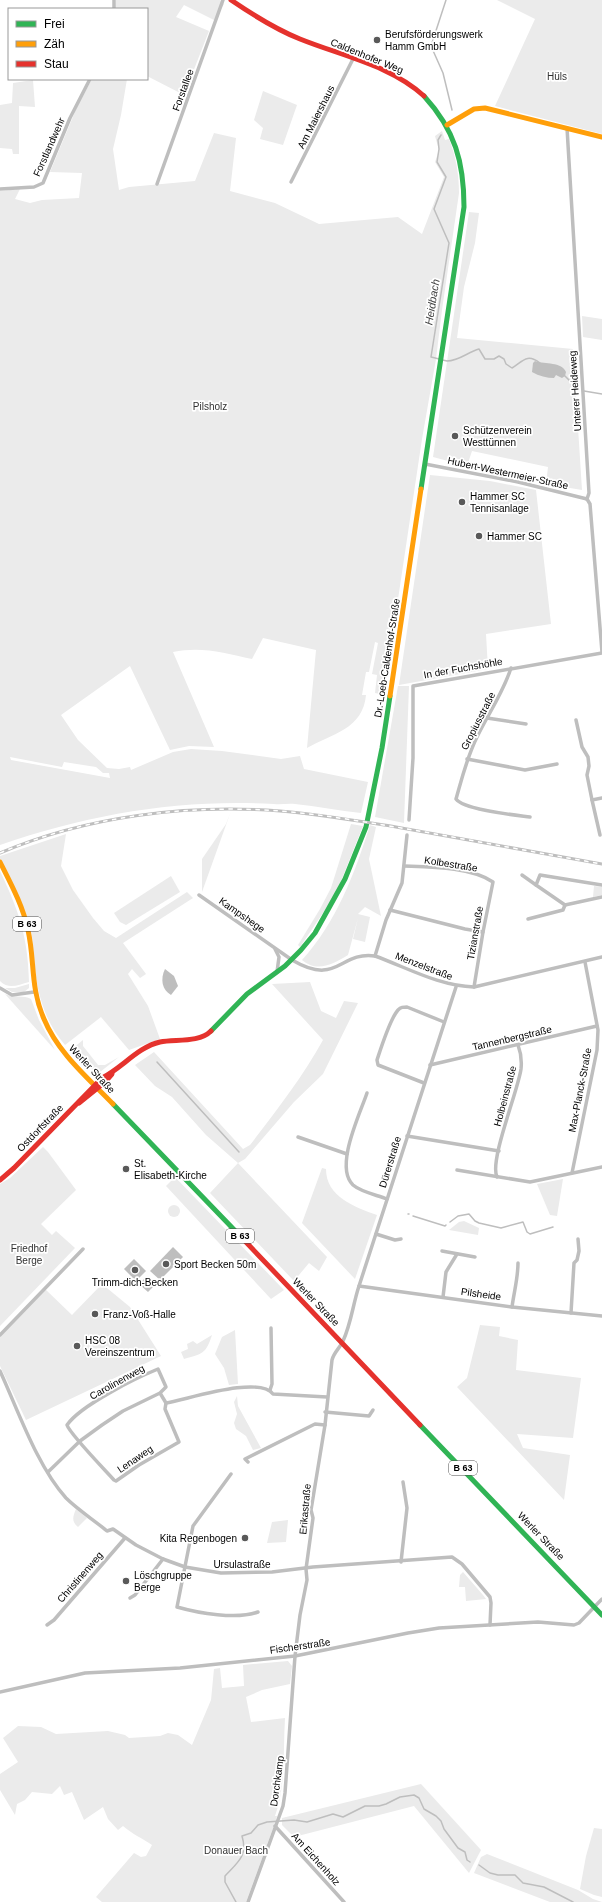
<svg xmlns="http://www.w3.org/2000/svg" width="602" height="1902" viewBox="0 0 602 1902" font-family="Arial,sans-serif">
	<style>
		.green { fill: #ebebeb; fill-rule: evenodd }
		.water { fill: #bebebe }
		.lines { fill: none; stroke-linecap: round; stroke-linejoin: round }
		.stream { stroke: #bebebe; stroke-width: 1.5 }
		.street { stroke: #bebebe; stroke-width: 3.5 }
		.fast { stroke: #30b455; stroke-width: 5 }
		.slow { stroke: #ff9f0a; stroke-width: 5 }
		.jam { stroke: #e5322d; stroke-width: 5 }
		.rail-casing { stroke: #bebebe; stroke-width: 3 }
		.rail { stroke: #fff; stroke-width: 1.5; stroke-dasharray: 4.5; stroke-linecap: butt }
		.poi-dot { fill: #595959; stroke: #fff; stroke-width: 1.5 }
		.labels { text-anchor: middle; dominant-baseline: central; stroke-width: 3.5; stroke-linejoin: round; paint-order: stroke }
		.shield { fill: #fff; stroke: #4c4c4c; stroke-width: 1 }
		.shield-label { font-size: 9px; font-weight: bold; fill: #000 }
		.poi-label { font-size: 10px; fill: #000; stroke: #fff; text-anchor: start }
		.street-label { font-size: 10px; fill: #000; stroke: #fff }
		.park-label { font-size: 10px; fill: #323232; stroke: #fff }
		.water-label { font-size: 11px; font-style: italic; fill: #434343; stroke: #fff }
	</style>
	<rect width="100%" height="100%" fill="#fff"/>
	<g class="green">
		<path d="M 116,0 L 220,0 L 224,4 L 214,20 L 184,5 L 176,17 L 209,31 L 184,95 L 147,76 L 147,9 L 115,9 Z"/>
		<path d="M 497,0 L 602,0 L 602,134 L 495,106 L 535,19 Z"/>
		<path d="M 92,79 L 127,79 L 121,115 L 113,149 L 119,190 L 129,187 L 195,181 L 214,133 L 236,138 L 230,191 L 275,203 L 319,224 L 398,217 L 422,234 L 444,177 L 435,162 L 439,150 L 435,136 L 442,131 L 445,140 L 449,139 C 456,157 459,174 459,193 L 442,310 L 436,359 L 422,439 L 391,646 L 380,694 L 375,693 L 377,675 L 372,674 L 378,643 L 375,642 L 369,672 L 366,672 L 362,695 L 366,695 C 363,729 332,734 307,748 L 316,650 L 263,638 L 252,659 C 225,653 201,646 173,652 L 214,747 L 189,746 L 170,750 L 130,666 L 61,715 L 78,740 L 107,768 L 119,769 L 130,767 L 131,770 L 173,752 L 191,749 L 222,751 L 281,759 L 300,756 L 304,769 L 368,782 L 361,813 C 339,811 317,806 295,804 C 288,803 281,805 274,804 C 177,799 91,814 0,845 L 0,191 L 20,189 L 15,199 L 30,203 L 42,200 L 79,198 L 82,173 L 50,172 L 77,107 ZM 10,757 L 62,767 L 64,762 L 96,767 L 103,773 L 109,773 L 110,778 L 11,760 Z"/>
		<path d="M 33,80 L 35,107 L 19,106 L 19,154 L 13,154 L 12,149 L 0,148 L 0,105 L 12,103 L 13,83 Z"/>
		<path d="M 263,91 L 297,105 L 283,145 L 260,139 L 263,128 L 254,120 Z"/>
		<path d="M 469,212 L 479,213 L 475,243 L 464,287 L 457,338 L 573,349 L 582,490 L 546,484 L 548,467 L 472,451 L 467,466 L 433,457 Z"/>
		<path d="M 582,316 L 602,319 L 602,340 L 583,337 Z"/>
		<path d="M 430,475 L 490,481 L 536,490 L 551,624 L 486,634 L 488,669 L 399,685 Z"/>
		<path d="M 398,686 L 409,686 L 404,823 L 375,817 Z"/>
		<path d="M 231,811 L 202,892 L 202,859 L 226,824 Z"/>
		<path d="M 351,824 L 363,826 L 339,886 L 329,904 L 300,947 L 298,945 L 320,909 L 331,888 Z"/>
		<path d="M 370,825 L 376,827 L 369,859 L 381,916 L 365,907 L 358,914 L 370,917 L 365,942 L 353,939 L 358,918 L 348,955 C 333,964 317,973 302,960 C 336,923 355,873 370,825 Z"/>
		<path d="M 66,834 L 61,866 L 73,890 L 93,918 L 104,931 L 116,938 L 187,892 L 193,898 L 123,943 L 146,974 L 140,978 L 132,969 L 128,974 L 148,1006 L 160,1039 L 129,1050 L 101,1017 L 65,1045 C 44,1021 37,992 34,961 C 33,951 33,940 31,931 C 25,906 11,883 0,861 L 0,856 Z"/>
		<path d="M 0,871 C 19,911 28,937 29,982 C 18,985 9,990 0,981 Z"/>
		<path d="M 171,876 L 180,892 L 126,925 L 120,922 L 114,913 Z"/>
		<path d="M 594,886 L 602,887 L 602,895 L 593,897 Z"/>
		<path d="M 310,982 L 321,1011 L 336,1018 L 344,1001 L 358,1003 L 323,1074 L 294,1102 L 245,1159 L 238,1163 L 327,1257 L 319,1271 L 309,1263 L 294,1281 L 210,1193 L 238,1163 L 206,1135 L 172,1097 L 155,1086 L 135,1065 L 154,1052 L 243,1149 L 250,1145 C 276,1111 302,1078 323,1040 L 272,984 Z"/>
		<path d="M 29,984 L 29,988 L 24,992 L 12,992 L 5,988 L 15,988 Z"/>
		<path d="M 5,994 C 14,998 24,995 31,999 L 39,1020 L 55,1050 Z"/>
		<path d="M 83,1040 L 83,1046 L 98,1065 L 105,1065 L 119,1057 L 100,1072 L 94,1071 L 72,1049 Z"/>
		<path d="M 43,1147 L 48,1152 L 76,1190 L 41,1224 L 52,1235 L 56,1231 L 75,1248 L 0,1326 L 0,1184 L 10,1178 Z"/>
		<path d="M 322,1168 L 326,1169 C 326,1197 355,1207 377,1215 L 355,1279 L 302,1223 Z"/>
		<path d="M 175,1177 L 284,1290 L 271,1299 L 166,1186 Z"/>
		<path d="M 563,1179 L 557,1216 L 550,1215 L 537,1184 Z"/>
		<circle cx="174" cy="1211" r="6"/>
		<path d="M 464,1221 L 479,1228 L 478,1235 L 449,1230 L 459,1222 Z"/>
		<path d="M 102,1284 L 130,1307 L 161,1356 L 26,1420 L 0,1366 L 0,1336 L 45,1289 L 72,1315 Z"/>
		<path d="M 480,1325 L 500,1327 L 499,1336 L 518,1340 L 516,1370 L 581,1378 L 573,1438 L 517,1434 L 523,1448 L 570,1455 L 564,1500 L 457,1387 L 467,1378 Z"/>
		<path d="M 235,1330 L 238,1384 L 229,1385 L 224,1368 L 215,1354 L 222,1337 Z"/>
		<path d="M 212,1335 C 206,1354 202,1354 184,1359 L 181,1352 L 188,1349 L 187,1344 L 193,1341 L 197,1344 Z"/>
		<path d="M 237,1396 L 238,1406 L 261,1448 L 253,1450 L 246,1436 L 236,1429 L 234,1423 L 237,1414 L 234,1402 Z"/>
		<path d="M 76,1509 L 87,1518 L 78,1527 C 71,1521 73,1516 76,1509 Z"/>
		<path d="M 288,1520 L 286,1542 L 267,1543 L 272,1522 Z"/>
		<path d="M 463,1572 L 483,1595 L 486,1599 L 466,1601 L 465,1587 L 459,1587 L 460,1575 Z"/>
		<path d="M 288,1661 L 292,1666 L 290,1684 L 262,1690 L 246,1697 L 251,1722 L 285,1718 C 283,1750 286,1786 275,1816 L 277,1816 L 276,1820 L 246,1902 L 102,1902 L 96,1897 L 134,1853 L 141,1857 L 146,1856 L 152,1845 C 142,1838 132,1834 123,1826 L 118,1830 L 108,1819 L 103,1807 L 84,1820 L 72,1792 L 64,1795 L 60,1786 L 52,1794 L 32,1792 L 25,1800 L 17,1804 L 15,1815 L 0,1790 L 0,1774 L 18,1762 L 3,1738 L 18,1726 L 41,1727 L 56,1734 L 108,1731 L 125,1735 L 129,1738 L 160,1736 L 168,1733 L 178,1735 L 192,1745 L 211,1700 L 214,1669 L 220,1668 L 222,1688 L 244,1686 L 243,1665 Z"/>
		<path d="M 421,1784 L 481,1850 L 469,1873 L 414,1806 L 294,1837 L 282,1825 L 282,1818 Z"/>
		<path d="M 594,1828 L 602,1829 L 602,1897 L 594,1895 L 580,1889 L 586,1856 Z"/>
		<path d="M 487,1854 L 578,1890 L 593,1899 L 602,1902 L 550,1902 L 474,1873 L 481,1857 Z"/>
	</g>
	<g class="water">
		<path d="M 535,361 C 546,365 561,361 566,372 L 565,376 L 562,378 L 556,375 L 554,378 C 547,378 539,376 532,372 L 533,363 Z"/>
		<path d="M 165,969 L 174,976 L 178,986 L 171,995 C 162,990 160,979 165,969 Z"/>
		<path d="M 173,1247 L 183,1257 L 160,1280 L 150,1271 Z"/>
		<path d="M 134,1259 L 146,1271 L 136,1281 L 124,1269 Z"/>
		<path d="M 145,1278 L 148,1281 L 151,1278 L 156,1284 L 148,1292 L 139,1284 Z"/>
	</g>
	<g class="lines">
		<g class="stream">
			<path d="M 446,0 L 431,46 L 443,73 L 452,110"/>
			<path d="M 441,135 L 438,140 L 439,149 L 437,162 L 446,177 L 434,209 L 449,243 L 431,357 C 436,358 442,360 447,361 C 459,361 468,352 479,349 L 485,359 L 494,359 L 499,356 L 504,359 L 506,364 L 512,368 C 523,361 527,353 540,363"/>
			<path d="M 565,376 L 570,381"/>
			<path d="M 584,391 L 602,394"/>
			<path d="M 157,1062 L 239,1152"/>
			<path d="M 408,1214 L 409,1214"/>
			<path d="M 413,1216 L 445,1226 L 446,1225"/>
			<path d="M 450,1222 L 458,1216 L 469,1214 L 475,1221 L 479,1223 L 501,1228 L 523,1222 L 527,1232 L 530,1234 L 553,1227"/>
			<path d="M 479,1865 L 490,1873 L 498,1875 L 515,1875 L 523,1883 L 544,1887 L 573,1902"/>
			<path d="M 236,1902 L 225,1882 L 225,1876 C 238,1862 248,1856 242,1836 L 251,1833 L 258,1825 L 267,1822 L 294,1820 L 307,1822 L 333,1814 L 343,1817 L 365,1806 L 379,1806 L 386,1804 L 400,1797 L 414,1795 L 419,1798 L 424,1809 L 436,1816 L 441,1821 L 444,1829 L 458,1848 L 465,1852 L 467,1860 L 470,1862"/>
		</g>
		<g class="street">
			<path d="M 114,9 L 114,0"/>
			<path d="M 567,128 L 589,493 L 587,499"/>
			<path d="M 291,182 L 353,59"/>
			<path d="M 157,184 L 223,0"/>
			<path d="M 0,189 L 34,187 L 43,183 L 70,118 L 90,79"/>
			<path d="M 425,464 L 518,482 L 587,499"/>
			<path d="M 587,499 L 590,504 L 602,652"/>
			<path d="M 511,668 C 503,693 488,714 477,737 C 467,757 462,778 456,799 C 464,810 515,815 530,817"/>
			<path d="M 487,718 L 526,724"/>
			<path d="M 576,720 L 582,747 L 588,757 L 589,766 L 587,775 L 592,800"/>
			<path d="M 467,759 L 525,770 L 557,764"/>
			<path d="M 409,820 L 413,758 L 413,686 L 602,653"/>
			<path d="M 600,835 L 592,800 L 602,798"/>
			<path d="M 404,866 C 430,867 471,867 493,882 L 483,932 L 474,987"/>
			<path d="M 522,875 L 536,885"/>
			<path d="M 602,885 L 540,875 L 536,885 L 565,905 L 602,897"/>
			<path d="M 199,895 L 292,960 C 338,987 339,951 375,956 C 408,968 439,986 474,987 L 602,957"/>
			<path d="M 390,910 L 465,929 L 483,932"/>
			<path d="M 528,919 L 563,910 L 565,905"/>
			<path d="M 275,949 L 279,957 L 277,972"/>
			<path d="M 375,956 L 386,920 L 402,883 L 407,835"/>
			<path d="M 0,988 L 12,995 L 34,992"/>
			<path d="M 430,1065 L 597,1026"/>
			<path d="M 424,1083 L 378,1065 L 377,1060 C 381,1048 390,1019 398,1010 C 401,1007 403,1007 407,1007 L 444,1022"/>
			<path d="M 367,1093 C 360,1114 334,1167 353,1185 C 361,1192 377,1195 387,1199"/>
			<path d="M 407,1136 L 499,1151"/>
			<path d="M 298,1137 L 347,1154"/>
			<path d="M 457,1170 L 530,1182 L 602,1167"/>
			<path d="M 572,1173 L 597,1050 L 598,1030 L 585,962"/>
			<path d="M 497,1177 C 489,1161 518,1091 521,1069 C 522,1060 521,1053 518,1045"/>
			<path d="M 376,1234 L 395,1240 L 401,1239"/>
			<path d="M 442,1251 L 475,1257"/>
			<path d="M 359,1286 L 512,1307 L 602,1316"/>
			<path d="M 443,1297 L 446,1272 L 457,1254"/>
			<path d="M 512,1307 C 514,1292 518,1278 518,1263"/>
			<path d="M 571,1313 L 574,1263 L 577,1260 L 579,1251 L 578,1239"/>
			<path d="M 0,1335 L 83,1249"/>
			<path d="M 0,1371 C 18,1410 37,1466 66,1498 C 78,1510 94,1520 107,1531 L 113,1529 L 136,1545 L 163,1559 L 185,1567 L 221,1573 L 272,1572 L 313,1567 L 452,1557 L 462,1564 L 490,1597 L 491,1603 L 490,1625"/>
			<path d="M 270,1390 L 272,1384 L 271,1328"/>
			<path d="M 166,1403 C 186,1400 259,1375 273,1394 L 327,1397"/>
			<path d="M 325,1412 L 369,1416 L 373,1410"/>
			<path d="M 248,1462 L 245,1459 L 315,1424 L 325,1425"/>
			<path d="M 48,1472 L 80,1441 L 102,1425 L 123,1411 L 160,1393 L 166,1387 L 158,1369 C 136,1378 81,1405 67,1425 C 70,1434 105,1470 114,1480 L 116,1481 L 139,1465 L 179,1442 L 165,1409 L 166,1403 L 160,1393"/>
			<path d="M 231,1474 L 193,1526 L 177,1607 C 198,1613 237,1620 258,1612"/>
			<path d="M 401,1562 L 407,1508 L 403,1482"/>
			<path d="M 130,1598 L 135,1595 L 163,1559"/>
			<path d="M 47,1625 L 54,1620 L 125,1538"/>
			<path d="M 0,1692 L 85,1673 L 180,1668 L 295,1656 L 408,1633 L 439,1628 L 538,1622 L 574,1625 L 579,1623 L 602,1599"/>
			<path d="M 275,1826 L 344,1902"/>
			<path d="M 248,1902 L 283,1806 L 285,1793 L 295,1656 L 300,1615 L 307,1580 L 306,1569 L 313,1518 L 311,1510 L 325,1425 L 332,1360 C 334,1352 340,1348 343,1341 C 351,1324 353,1304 359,1286 L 456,987"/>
		</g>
		<g class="fast">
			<path d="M 421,489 L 464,207 C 464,162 455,130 424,96"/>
			<path d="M 211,1031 L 247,994 L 285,966 L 301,950 L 315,933 L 345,879 L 366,827 L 382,748 L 390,696"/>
			<path d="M 113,1104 L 244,1240"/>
			<path d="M 420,1425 L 602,1615"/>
		</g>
		<g class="slow">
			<path d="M 447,125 L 474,109 L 485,108 L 602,137"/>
			<path d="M 390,696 L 421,489"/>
			<path d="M 0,862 C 11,884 23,906 28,930 C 35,961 30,987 44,1019 C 58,1053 88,1078 113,1104"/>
		</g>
		<g class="jam">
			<path d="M 231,0 C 253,15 275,29 300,39 C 342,56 390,65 424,96"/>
			<path d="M 79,1103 L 105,1082 L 112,1074"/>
			<path d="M 0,1180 L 14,1168 L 102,1078 C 122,1068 138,1047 160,1042 C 176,1039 199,1043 211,1031"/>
			<path d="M 244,1240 L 420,1425"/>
		</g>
		<defs>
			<path id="rail" d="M 0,853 C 87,816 187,804 280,811 C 319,814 358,821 396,827 C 465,839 533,852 602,864"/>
		</defs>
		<use href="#rail" class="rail-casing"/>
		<use href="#rail" class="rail"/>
	</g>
	<g class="poi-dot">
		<circle cx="377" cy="40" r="4"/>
		<circle cx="455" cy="436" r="4"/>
		<circle cx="462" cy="502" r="4"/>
		<circle cx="479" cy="536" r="4"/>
		<circle cx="126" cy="1169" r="4"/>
		<circle cx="166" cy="1264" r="4"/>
		<circle cx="135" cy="1270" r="4"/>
		<circle cx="95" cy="1314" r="4"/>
		<circle cx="77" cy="1346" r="4"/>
		<circle cx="245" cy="1538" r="4"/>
		<circle cx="126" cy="1581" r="4"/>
	</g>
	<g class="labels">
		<g class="shield">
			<rect x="13" y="917" width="28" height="14" rx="3"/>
			<rect x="226" y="1229" width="28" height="14" rx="3"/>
			<rect x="449" y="1461" width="28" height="14" rx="3"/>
		</g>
		<g class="shield-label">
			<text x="27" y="924">B 63</text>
			<text x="240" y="1236">B 63</text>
			<text x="463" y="1468">B 63</text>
		</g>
		<g class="poi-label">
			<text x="385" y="34">Berufsförderungswerk<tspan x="385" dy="12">Hamm GmbH</tspan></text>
			<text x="463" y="430">Schützenverein<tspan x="463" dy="12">Westtünnen</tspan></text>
			<text x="470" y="496">Hammer SC<tspan x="470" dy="12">Tennisanlage</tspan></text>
			<text x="487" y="536">Hammer SC</text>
			<text x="134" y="1163">St.<tspan x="134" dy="12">Elisabeth-Kirche</tspan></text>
			<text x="174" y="1264">Sport Becken 50m</text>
			<text x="135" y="1282" text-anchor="middle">Trimm-dich-Becken</text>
			<text x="103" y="1314">Franz-Voß-Halle</text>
			<text x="85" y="1340">HSC 08<tspan x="85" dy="12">Vereinszentrum</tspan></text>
			<text x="237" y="1538" text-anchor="end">Kita Regenbogen</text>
			<text x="134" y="1575">Löschgruppe<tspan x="134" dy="12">Berge</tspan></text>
		</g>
		<g class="street-label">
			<text transform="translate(367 56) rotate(22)">Caldenhofer Weg</text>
			<text transform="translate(183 90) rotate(-70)">Forstallee</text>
			<text transform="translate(316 117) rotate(-63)">Am Maiershaus</text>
			<text transform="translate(49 147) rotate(-66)">Forstlandwehr</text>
			<text transform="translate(575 391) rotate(-94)">Unterer Heideweg</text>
			<text transform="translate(508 473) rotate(12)">Hubert-Westermeier-Straße</text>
			<text transform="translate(387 658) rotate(-81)">Dr.-Loeb-Caldenhof-Straße</text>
			<text transform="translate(463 668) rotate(-10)">In der Fuchshöhle</text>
			<text transform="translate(478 721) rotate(-63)">Gropiusstraße</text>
			<text transform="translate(451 864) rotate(9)">Kolbestraße</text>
			<text transform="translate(242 915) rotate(35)">Kampshege</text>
			<text transform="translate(475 933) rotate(-80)">Tizianstraße</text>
			<text transform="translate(424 966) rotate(21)">Menzelstraße</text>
			<text transform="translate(512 1038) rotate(-13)">Tannenbergstraße</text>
			<text transform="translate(92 1069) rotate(47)">Werler Straße</text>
			<text transform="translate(580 1090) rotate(-79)">Max-Planck-Straße</text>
			<text transform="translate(505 1096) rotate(-75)">Holbeinstraße</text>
			<text transform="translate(40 1128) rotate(-46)">Ostdorfstraße</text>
			<text transform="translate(390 1162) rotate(-73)">Dürerstraße</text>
			<text transform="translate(481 1294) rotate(8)">Pilsheide</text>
			<text transform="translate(316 1302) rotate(46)">Werler Straße</text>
			<text transform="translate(117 1382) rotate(-29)">Carolinenweg</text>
			<text transform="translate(135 1459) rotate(-34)">Lenaweg</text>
			<text transform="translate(305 1509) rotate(-85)">Erikastraße</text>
			<text transform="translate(541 1536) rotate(46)">Werler Straße</text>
			<text x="242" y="1564">Ursulastraße</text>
			<text transform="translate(80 1577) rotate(-49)">Christinenweg</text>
			<text transform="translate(300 1646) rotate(-8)">Fischerstraße</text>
			<text transform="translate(277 1781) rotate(-82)">Dorchkamp</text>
			<text transform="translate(316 1859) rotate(48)">Am Eichenholz</text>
		</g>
		<g class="park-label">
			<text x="557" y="76">Hüls</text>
			<text x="210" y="406">Pilsholz</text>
			<text x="29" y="1248">Friedhof<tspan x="29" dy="12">Berge</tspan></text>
			<text x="236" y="1850">Donauer Bach</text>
		</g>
		<g class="water-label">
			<text transform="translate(432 302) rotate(-81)">Heidbach</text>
		</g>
	</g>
	<rect x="8" y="8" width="140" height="72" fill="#ffffff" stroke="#999999"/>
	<rect x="16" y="21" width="20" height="6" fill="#30b455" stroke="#999999"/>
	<text x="44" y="28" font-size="12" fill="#000000">Frei</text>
	<rect x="16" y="41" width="20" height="6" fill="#ff9f0a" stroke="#999999"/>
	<text x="44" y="48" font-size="12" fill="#000000">Zäh</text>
	<rect x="16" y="61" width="20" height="6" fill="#e5322d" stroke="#999999"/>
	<text x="44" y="68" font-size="12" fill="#000000">Stau</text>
</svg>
